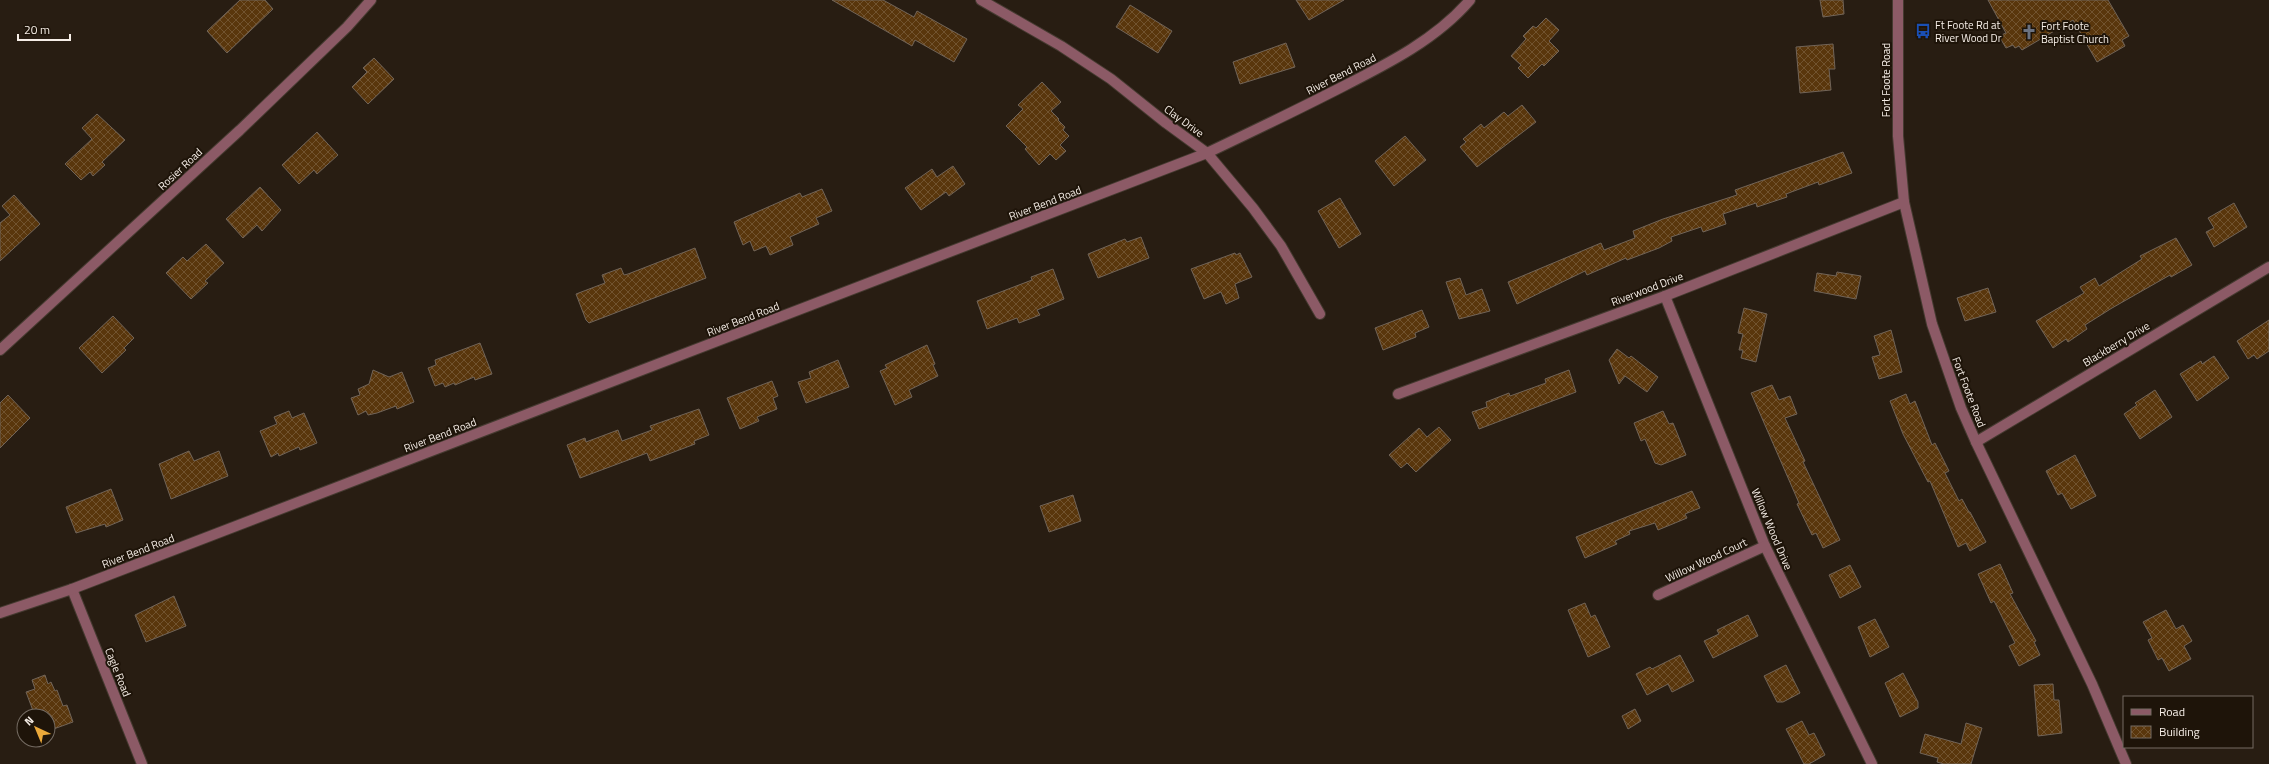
<svg xmlns="http://www.w3.org/2000/svg" width="2269" height="764" viewBox="0 0 2269 764" font-family="'Titillium Web',sans-serif">
	<style>
		.building { fill: url(#building-cross-hatch); stroke: #716458 }
		.lines { fill: none; stroke-linecap: round; stroke-linejoin: round }
		.minor-casing { stroke: #453a30; stroke-width: 12 }
		.tertiary-casing { stroke: #453a30; stroke-width: 12 }
		.minor { stroke: #8c5a66; stroke-width: 10 }
		.tertiary { stroke: #8c5a66; stroke-width: 10 }
		.labels { text-anchor: middle; dominant-baseline: central; stroke-width: 4; stroke-linejoin: round; paint-order: stroke }
		.poi-label { font-size: 11px; fill: #f6eee7; stroke: #1e1409; text-anchor: start }
		.street-label { font-size: 11px; fill: #f6eee7; stroke: #1e1409 }
	</style>
	<defs>
		<pattern id="building-cross-hatch" width="8" height="8" patternUnits="userSpaceOnUse"><rect width="8" height="8" fill="#59360c"/><path d="M0 0l8 8M0 8l8-8" fill="none" stroke="#71532f"/></pattern>
	</defs>
	<rect width="100%" height="100%" fill="#281d12"/>
	<g class="building">
		<path d="M 240,0 L 265,0 L 273,9 L 227,53 L 207,31 Z"/>
		<path d="M 832,0 L 883,0 L 914,17 L 917,11 L 967,39 L 954,62 L 915,40 L 912,46 Z"/>
		<path d="M 1296,0 L 1344,0 L 1309,20 Z"/>
		<path d="M 1820,0 L 1843,0 L 1844,14 L 1823,17 Z"/>
		<path d="M 1988,0 L 2108,0 L 2129,36 L 2122,40 L 2125,46 L 2097,62 L 2073,20 L 2022,50 L 2019,46 L 2015,48 L 2013,45 L 2006,48 L 1999,36 L 2006,33 Z"/>
		<path d="M 1130,5 L 1172,31 L 1158,53 L 1116,27 Z"/>
		<path d="M 1546,18 L 1559,30 L 1549,41 L 1559,51 L 1544,66 L 1542,64 L 1528,78 L 1518,68 L 1521,65 L 1511,56 L 1526,39 L 1523,36 L 1533,26 L 1536,28 Z"/>
		<path d="M 1286,43 L 1295,67 L 1240,84 L 1233,62 Z"/>
		<path d="M 1833,44 L 1835,69 L 1829,69 L 1831,90 L 1800,93 L 1796,47 Z"/>
		<path d="M 374,58 L 394,79 L 368,104 L 352,87 L 367,72 L 363,68 Z"/>
		<path d="M 1042,82 L 1061,102 L 1051,111 L 1059,119 L 1058,120 L 1065,127 L 1063,130 L 1069,136 L 1060,145 L 1066,151 L 1056,160 L 1050,154 L 1039,165 L 1025,149 L 1027,147 L 1006,126 L 1023,109 L 1018,105 Z"/>
		<path d="M 1522,105 L 1536,122 L 1477,167 L 1460,147 L 1466,142 L 1463,139 L 1481,124 L 1484,128 L 1504,112 L 1508,116 Z"/>
		<path d="M 97,114 L 125,140 L 102,162 L 105,165 L 93,176 L 90,172 L 81,180 L 65,164 L 92,139 L 82,128 Z"/>
		<path d="M 317,132 L 338,155 L 317,174 L 314,170 L 299,184 L 282,165 Z"/>
		<path d="M 1405,136 L 1426,160 L 1394,186 L 1375,161 Z"/>
		<path d="M 1843,152 L 1852,173 L 1819,185 L 1818,182 L 1786,194 L 1787,197 L 1757,207 L 1756,203 L 1723,214 L 1726,224 L 1703,232 L 1701,227 L 1671,237 L 1672,241 L 1659,248 L 1627,260 L 1626,258 L 1587,275 L 1585,271 L 1517,304 L 1508,282 L 1601,243 L 1604,250 L 1635,238 L 1633,231 L 1663,219 L 1737,195 L 1735,190 Z"/>
		<path d="M 953,166 L 965,184 L 949,196 L 946,192 L 921,210 L 905,188 L 932,169 L 937,177 Z"/>
		<path d="M 260,187 L 281,210 L 262,231 L 257,225 L 243,238 L 226,219 Z"/>
		<path d="M 822,189 L 832,211 L 816,218 L 819,224 L 790,237 L 793,245 L 770,255 L 766,246 L 754,251 L 750,241 L 743,245 L 734,222 L 800,193 L 802,197 Z"/>
		<path d="M 14,195 L 40,224 L 0,261 L 0,223 L 10,215 L 2,206 Z"/>
		<path d="M 1340,198 L 1361,234 L 1339,248 L 1318,211 Z"/>
		<path d="M 2234,203 L 2247,227 L 2214,247 L 2206,232 L 2214,228 L 2208,218 Z"/>
		<path d="M 1141,237 L 1149,258 L 1098,278 L 1088,254 L 1125,239 L 1127,242 Z"/>
		<path d="M 2176,238 L 2192,265 L 2171,277 L 2170,275 L 2112,308 L 2085,325 L 2087,329 L 2068,342 L 2066,339 L 2053,348 L 2036,321 L 2084,293 L 2080,287 L 2095,278 L 2099,286 L 2142,259 L 2140,256 Z"/>
		<path d="M 206,244 L 224,263 L 205,281 L 208,283 L 191,299 L 166,273 L 183,257 L 187,261 Z"/>
		<path d="M 695,248 L 706,278 L 589,323 L 586,320 L 576,294 L 605,283 L 602,275 L 621,268 L 624,275 L 628,274 Z"/>
		<path d="M 1235,253 L 1236,255 L 1240,253 L 1252,277 L 1235,284 L 1239,298 L 1226,304 L 1221,292 L 1204,299 L 1191,269 Z"/>
		<path d="M 1053,269 L 1064,299 L 1037,310 L 1040,315 L 1019,323 L 1017,318 L 987,329 L 977,301 L 1032,280 L 1031,277 Z"/>
		<path d="M 1837,272 L 1861,276 L 1856,299 L 1814,291 L 1817,273 L 1836,276 Z"/>
		<path d="M 1460,278 L 1466,295 L 1482,289 L 1490,311 L 1459,319 L 1446,282 Z"/>
		<path d="M 1988,288 L 1996,312 L 1965,321 L 1957,298 Z"/>
		<path d="M 1744,308 L 1767,314 L 1756,362 L 1741,358 L 1743,350 L 1739,350 L 1743,334 L 1738,333 Z"/>
		<path d="M 1422,310 L 1429,327 L 1415,333 L 1416,337 L 1383,350 L 1375,328 Z"/>
		<path d="M 113,316 L 134,338 L 124,348 L 126,350 L 102,373 L 79,348 Z"/>
		<path d="M 2269,320 L 2269,351 L 2257,359 L 2254,355 L 2248,359 L 2237,341 Z"/>
		<path d="M 1891,330 L 1902,372 L 1879,379 L 1872,357 L 1880,355 L 1874,336 Z"/>
		<path d="M 480,343 L 492,374 L 475,380 L 474,377 L 455,385 L 454,383 L 445,387 L 443,383 L 435,386 L 428,368 L 436,365 L 435,360 Z"/>
		<path d="M 927,345 L 935,364 L 933,365 L 938,376 L 909,390 L 912,397 L 895,405 L 880,371 L 887,368 L 885,365 Z"/>
		<path d="M 1617,349 L 1629,358 L 1631,356 L 1658,377 L 1647,392 L 1625,376 L 1619,384 L 1609,360 Z"/>
		<path d="M 2214,356 L 2229,378 L 2197,401 L 2180,374 L 2201,361 L 2202,364 Z"/>
		<path d="M 838,360 L 849,387 L 806,403 L 798,382 L 811,378 L 809,372 Z"/>
		<path d="M 373,370 L 389,377 L 402,372 L 414,402 L 397,409 L 396,406 L 377,413 L 368,415 L 366,411 L 358,415 L 351,398 L 360,395 L 358,389 L 369,384 Z"/>
		<path d="M 1569,370 L 1576,392 L 1479,429 L 1472,412 L 1487,407 L 1486,402 L 1509,393 L 1510,396 L 1546,383 L 1545,379 Z"/>
		<path d="M 772,381 L 778,396 L 773,398 L 777,409 L 757,417 L 759,421 L 740,429 L 727,398 Z"/>
		<path d="M 1772,385 L 1779,400 L 1790,396 L 1797,414 L 1785,418 L 1805,461 L 1803,462 L 1840,540 L 1823,548 L 1816,533 L 1812,535 L 1797,504 L 1799,503 L 1751,393 Z"/>
		<path d="M 2155,390 L 2172,417 L 2140,439 L 2124,414 L 2137,405 L 2135,403 Z"/>
		<path d="M 1906,394 L 1910,404 L 1915,401 L 1932,445 L 1935,443 L 1949,471 L 1945,473 L 1959,501 L 1962,499 L 1969,512 L 1970,512 L 1986,542 L 1970,551 L 1966,543 L 1958,547 L 1930,481 L 1928,482 L 1903,434 L 1890,401 Z"/>
		<path d="M 8,395 L 30,418 L 0,448 L 0,403 Z"/>
		<path d="M 699,409 L 709,435 L 694,441 L 695,444 L 650,461 L 647,453 L 580,478 L 567,445 L 585,438 L 586,442 L 618,430 L 622,441 L 652,430 L 650,426 Z"/>
		<path d="M 289,411 L 292,418 L 304,413 L 317,443 L 300,450 L 299,447 L 279,456 L 278,453 L 271,457 L 260,431 L 277,424 L 274,417 Z"/>
		<path d="M 1663,411 L 1669,424 L 1673,423 L 1686,455 L 1661,465 L 1655,463 L 1645,439 L 1641,441 L 1634,423 Z"/>
		<path d="M 1439,427 L 1451,440 L 1416,472 L 1407,463 L 1401,468 L 1389,455 L 1419,428 L 1427,437 Z"/>
		<path d="M 189,451 L 194,461 L 219,451 L 228,476 L 171,499 L 159,464 Z"/>
		<path d="M 2075,455 L 2096,496 L 2071,509 L 2062,493 L 2058,495 L 2046,471 Z"/>
		<path d="M 111,489 L 123,520 L 106,527 L 105,524 L 76,533 L 66,507 Z"/>
		<path d="M 1692,491 L 1700,508 L 1685,514 L 1687,518 L 1658,530 L 1655,523 L 1629,531 L 1630,534 L 1615,541 L 1617,544 L 1585,558 L 1576,537 Z"/>
		<path d="M 1073,495 L 1081,521 L 1049,532 L 1040,506 Z"/>
		<path d="M 2000,564 L 2013,593 L 2010,594 L 2036,641 L 2034,642 L 2040,655 L 2019,666 L 2009,646 L 2015,643 L 1994,601 L 1991,603 L 1978,574 Z"/>
		<path d="M 1850,565 L 1861,587 L 1840,598 L 1829,575 Z"/>
		<path d="M 174,596 L 186,626 L 146,642 L 135,615 Z"/>
		<path d="M 1585,603 L 1591,617 L 1595,615 L 1610,647 L 1588,657 L 1568,610 Z"/>
		<path d="M 2166,610 L 2176,629 L 2183,625 L 2192,641 L 2184,646 L 2191,659 L 2169,671 L 2162,658 L 2158,660 L 2148,640 L 2152,638 L 2143,622 Z"/>
		<path d="M 1748,615 L 1758,636 L 1713,658 L 1704,641 L 1719,634 L 1717,630 Z"/>
		<path d="M 1875,619 L 1889,647 L 1870,657 L 1858,627 Z"/>
		<path d="M 1680,655 L 1694,681 L 1672,692 L 1668,684 L 1647,695 L 1636,674 L 1650,667 L 1652,669 Z"/>
		<path d="M 1786,665 L 1800,693 L 1783,702 L 1777,702 L 1764,676 Z"/>
		<path d="M 1903,673 L 1918,702 L 1918,708 L 1900,717 L 1885,683 Z"/>
		<path d="M 45,675 L 48,684 L 51,682 L 55,691 L 57,690 L 63,706 L 67,705 L 73,722 L 48,731 L 48,716 L 35,716 L 26,692 L 35,689 L 32,680 Z"/>
		<path d="M 2053,684 L 2054,700 L 2059,700 L 2062,733 L 2038,736 L 2034,685 Z"/>
		<path d="M 1635,709 L 1641,721 L 1628,729 L 1622,716 Z"/>
		<path d="M 1802,721 L 1809,735 L 1814,733 L 1825,755 L 1809,764 L 1804,764 L 1786,729 Z"/>
		<path d="M 1966,723 L 1982,728 L 1971,764 L 1944,764 L 1937,762 L 1938,758 L 1920,753 L 1925,734 L 1961,744 Z"/>
	</g>
	<g class="lines">
		<defs>
			<g id="minor">
				<path d="M 981,0 L 1061,46 L 1111,79 L 1166,123 L 1207,153 L 1253,208 L 1281,246 L 1320,314"/>
				<path d="M 1665,296 L 1765,546 L 1872,764"/>
				<path d="M 0,350 L 240,130 L 347,27 L 371,0"/>
				<path d="M 1398,394 L 1665,296 L 1904,202"/>
				<path d="M 1976,442 L 2269,267"/>
				<path d="M 72,589 L 142,764"/>
				<path d="M 1658,595 L 1765,546"/>
				<path d="M 0,613 L 72,589 L 1207,153 C 1249,133 1291,113 1332,92 C 1381,67 1434,42 1470,0"/>
			</g>
			<path id="tertiary" d="M 1898,0 L 1898,136 L 1904,202 L 1932,324 L 1961,408 L 1976,442 L 2092,684 L 2126,764"/>
		</defs>
		<use href="#minor" class="minor-casing"/>
		<use href="#tertiary" class="tertiary-casing"/>
		<use href="#minor" class="minor"/>
		<use href="#tertiary" class="tertiary"/>
	</g>
	<defs>
		<symbol id="bus-bare" viewBox="-9 -9 18 18"><path d="M-5-6H5V4H4V6H2V4H-2V6H-4V4H-5ZM-3.5-4V0h7V-4ZM-3.5 1.2v1.5H-2V1.2ZM2 1.2v1.5H3.5V1.2Z" fill="#1a4fb4" stroke="#1e1409" stroke-width="2.5" paint-order="stroke"/></symbol>
		<symbol id="church-bare" viewBox="-9 -9 18 18"><path d="M-1.2-6h2.4v3.5h3.3v2.4h-3.3V6h-2.4V-.1h-3.3v-2.4h3.3Z" fill="#6b7280" stroke="#1e1409" stroke-width="2.5" paint-order="stroke"/></symbol>
	</defs>
	<g fill-rule="evenodd">
		<use href="#bus-bare" x="1912" y="20" width="22" height="22"/>
		<use href="#church-bare" x="2018" y="21" width="22" height="22"/>
	</g>
	<g class="labels">
		<g class="poi-label">
			<text x="1935" y="25">Ft Foote Rd at<tspan x="1935" dy="13">River Wood Dr</tspan></text>
			<text x="2041" y="26">Fort Foote<tspan x="2041" dy="13">Baptist Church</tspan></text>
		</g>
		<g class="street-label">
			<text transform="translate(1341 74) rotate(-27)">River Bend Road</text>
			<text transform="translate(1886 80) rotate(-90)">Fort Foote Road</text>
			<text transform="translate(1184 121) rotate(36)">Clay Drive</text>
			<text transform="translate(180 169) rotate(-43)">Rosier Road</text>
			<text transform="translate(1045 203) rotate(-21)">River Bend Road</text>
			<text transform="translate(1647 289) rotate(-21)">Riverwood Drive</text>
			<text transform="translate(743 319) rotate(-21)">River Bend Road</text>
			<text transform="translate(2116 344) rotate(-31)">Blackberry Drive</text>
			<text transform="translate(1969 392) rotate(69)">Fort Foote Road</text>
			<text transform="translate(440 435) rotate(-21)">River Bend Road</text>
			<text transform="translate(1772 529) rotate(67)">Willow Wood Drive</text>
			<text transform="translate(138 551) rotate(-21)">River Bend Road</text>
			<text transform="translate(1706 560) rotate(-25)">Willow Wood Court</text>
			<text transform="translate(118 672) rotate(68)">Cagle Road</text>
		</g>
	</g>
	<rect x="2123" y="696" width="130" height="52" fill="#1e1409" stroke="#746b62"/>
	<rect x="2131" y="709" width="20" height="6" fill="#8c5a66" stroke="#746b62"/>
	<text x="2159" y="716" font-size="12" fill="#f6eee7">Road</text>
	<rect x="2131" y="726" width="20" height="12" fill="url(#building-cross-hatch)" stroke="#746b62"/>
	<text x="2159" y="736" font-size="12" fill="#f6eee7">Building</text>
	<g transform="translate(36 728) rotate(316)"><circle r="19" fill="#1e1409" stroke="#746b62"/>
	<path d="M0-3L7 15L0 10L-7 15Z" fill="#eba93a"/>
	<text y="-6" font-size="11" font-weight="bold" text-anchor="middle" fill="#f6eee7">N</text>
	</g>
	<path d="M18 34v6h52v-6" fill="none" stroke="#f6eee7" stroke-width="2"/>
	<text x="24" y="34" font-size="12" fill="#f6eee7" stroke="#1e1409" stroke-width="3" paint-order="stroke">20 m</text>
</svg>
